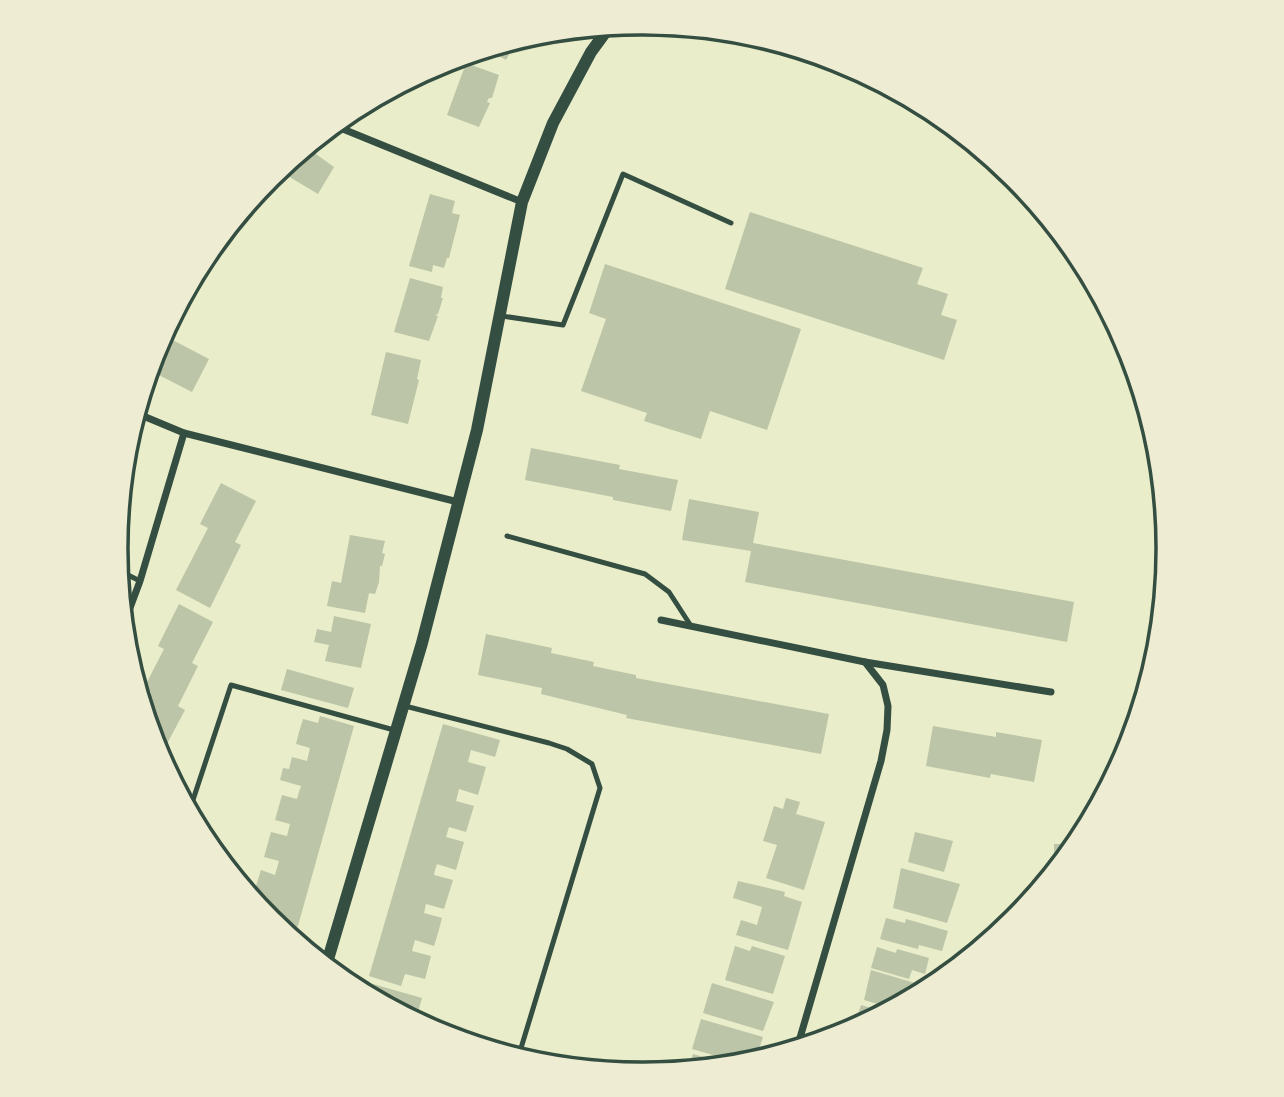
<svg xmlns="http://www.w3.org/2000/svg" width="1284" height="1097" viewBox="0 0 1284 1097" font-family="Bitter,serif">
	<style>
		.building { fill: #bcc5a7 }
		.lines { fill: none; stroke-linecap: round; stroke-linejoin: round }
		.service { stroke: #344e41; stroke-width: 5 }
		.minor { stroke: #344e41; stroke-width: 7 }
		.tertiary { stroke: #344e41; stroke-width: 12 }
		.rim { fill: none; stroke: #344e41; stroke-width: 3.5 }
	</style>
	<rect width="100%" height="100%" fill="#e9edc9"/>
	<g class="building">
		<path d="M 520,39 L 523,40 L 516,52 L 512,49 L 506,60 L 486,49 Z"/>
		<path d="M 466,63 L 499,75 L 492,98 L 489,98 L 487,102 L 490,103 L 479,127 L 447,115 Z"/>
		<path d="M 306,147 L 334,167 L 318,194 L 278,170 Z"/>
		<path d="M 430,194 L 455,201 L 452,213 L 460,215 L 449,258 L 447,258 L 444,268 L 433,265 L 432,272 L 409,266 Z"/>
		<path d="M 750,212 L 923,268 L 917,284 L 948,294 L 941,315 L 957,320 L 944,360 L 725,289 Z"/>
		<path d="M 605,264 L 801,329 L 767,430 L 710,411 L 701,439 L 644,421 L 647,413 L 581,391 L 606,319 L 589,313 Z"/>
		<path d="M 410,278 L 443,287 L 441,298 L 443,298 L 438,314 L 435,315 L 438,316 L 429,341 L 394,332 Z"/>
		<path d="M 163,335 L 209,359 L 192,392 L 149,370 Z"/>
		<path d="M 386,352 L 421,360 L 417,379 L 419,380 L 408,424 L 371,415 Z"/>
		<path d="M 531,448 L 620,465 L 619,469 L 678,480 L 671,511 L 613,500 L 613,497 L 525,480 Z"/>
		<path d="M 221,483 L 256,501 L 235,542 L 241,545 L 210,608 L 176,590 L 208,528 L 200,524 Z"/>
		<path d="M 689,499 L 759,512 L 753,543 L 1074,602 L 1067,642 L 745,582 L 751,551 L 682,540 Z"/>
		<path d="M 350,535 L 385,541 L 382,553 L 385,554 L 382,566 L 380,566 L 379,582 L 375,594 L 369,593 L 365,613 L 327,606 L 332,581 L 341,583 Z"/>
		<path d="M 179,604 L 213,622 L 192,663 L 198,666 L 178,706 L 185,710 L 160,757 L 143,707 L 151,692 L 144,688 L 164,649 L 158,646 Z"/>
		<path d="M 334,616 L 371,624 L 361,668 L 325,661 L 329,645 L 314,642 L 317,629 L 331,632 Z"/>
		<path d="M 486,634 L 552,648 L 551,653 L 594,662 L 593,666 L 636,675 L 636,678 L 829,714 L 821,754 L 626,718 L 627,715 L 541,694 L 542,688 L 478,675 Z"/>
		<path d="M 287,669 L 354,688 L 348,708 L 281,690 Z"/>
		<path d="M 320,716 L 354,726 L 294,940 L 262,910 L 265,911 L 269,899 L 253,895 L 261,870 L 275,875 L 279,861 L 264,857 L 271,832 L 287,836 L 290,824 L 275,820 L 282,795 L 297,799 L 299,792 L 301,786 L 280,780 L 283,768 L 289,769 L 292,757 L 307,761 L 310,748 L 296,744 L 299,732 L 303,719 L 318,723 Z"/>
		<path d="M 443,724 L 500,740 L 495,757 L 471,750 L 468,762 L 486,767 L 478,795 L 459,789 L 456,801 L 474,806 L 466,832 L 449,827 L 446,837 L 464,842 L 456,870 L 437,864 L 435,870 L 434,875 L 453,880 L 444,909 L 426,904 L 424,913 L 442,918 L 438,933 L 434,946 L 415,940 L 412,951 L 431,956 L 425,979 L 405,974 L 401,986 L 369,976 Z"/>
		<path d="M 933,726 L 996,737 L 996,732 L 1042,740 L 1034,782 L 991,774 L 990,778 L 926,766 Z"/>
		<path d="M 786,798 L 800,802 L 796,814 L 825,822 L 804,890 L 766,878 L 777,845 L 763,841 L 774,806 L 783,809 Z"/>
		<path d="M 915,832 L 953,841 L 944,872 L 908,862 Z"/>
		<path d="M 1054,844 L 1077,844 L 1054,871 Z"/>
		<path d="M 901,868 L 960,884 L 947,923 L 893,908 Z"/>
		<path d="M 738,881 L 785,892 L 784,896 L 802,902 L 788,950 L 736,935 L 741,920 L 757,925 L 762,907 L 733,898 Z"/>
		<path d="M 886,918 L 905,923 L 906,919 L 948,931 L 942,951 L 919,945 L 918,949 L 880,939 Z"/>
		<path d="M 735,946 L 750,951 L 752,946 L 785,956 L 773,994 L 725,980 Z"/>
		<path d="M 877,947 L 896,953 L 897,949 L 929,958 L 925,974 L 912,970 L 909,979 L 871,968 Z"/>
		<path d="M 871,970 L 918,984 L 914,996 L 891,1008 L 864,1000 Z"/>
		<path d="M 712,983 L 774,1002 L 763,1031 L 703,1013 Z"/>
		<path d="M 373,984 L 422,998 L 417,1016 L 405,1012 L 404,1015 L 370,996 Z"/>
		<path d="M 861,1005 L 884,1012 L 856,1027 L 857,1024 L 855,1023 Z"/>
		<path d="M 701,1019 L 763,1037 L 755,1061 L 745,1064 L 692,1049 Z"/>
		<path d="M 693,1054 L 732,1065 L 688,1070 Z"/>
	</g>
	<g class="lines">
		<g class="service">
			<path d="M 502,316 L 563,325 L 623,174 L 731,223"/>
			<path d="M 507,536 L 645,574 L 669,592 L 691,626"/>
			<path d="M 118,570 L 140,581"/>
			<path d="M 405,706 L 549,743 L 567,749 L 592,764 L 600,788 L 518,1058"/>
			<path d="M 189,812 L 231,685 L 394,730"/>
		</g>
		<g class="minor">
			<path d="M 333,125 L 522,202"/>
			<path d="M 136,413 L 184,433 L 458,502"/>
			<path d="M 661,620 L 865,662 L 883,685 L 888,706 L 887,730 L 881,761 L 797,1048"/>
			<path d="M 124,624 L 140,581 L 184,433"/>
			<path d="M 865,662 L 1051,692"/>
		</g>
		<path class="tertiary" d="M 326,966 L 422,643 L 477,430 L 522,202 L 553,123 L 591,52 L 610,26"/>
	</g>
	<path d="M0 0H1284V1097H0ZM641 35H643A513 513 0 0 1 1156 548V549A513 513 0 0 1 643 1062H641A513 513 0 0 1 128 549V548A513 513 0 0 1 641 35Z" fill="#eeecd3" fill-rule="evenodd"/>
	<path class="rim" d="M641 35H643A513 513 0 0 1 1156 548V549A513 513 0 0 1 643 1062H641A513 513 0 0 1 128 549V548A513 513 0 0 1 641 35Z"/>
</svg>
